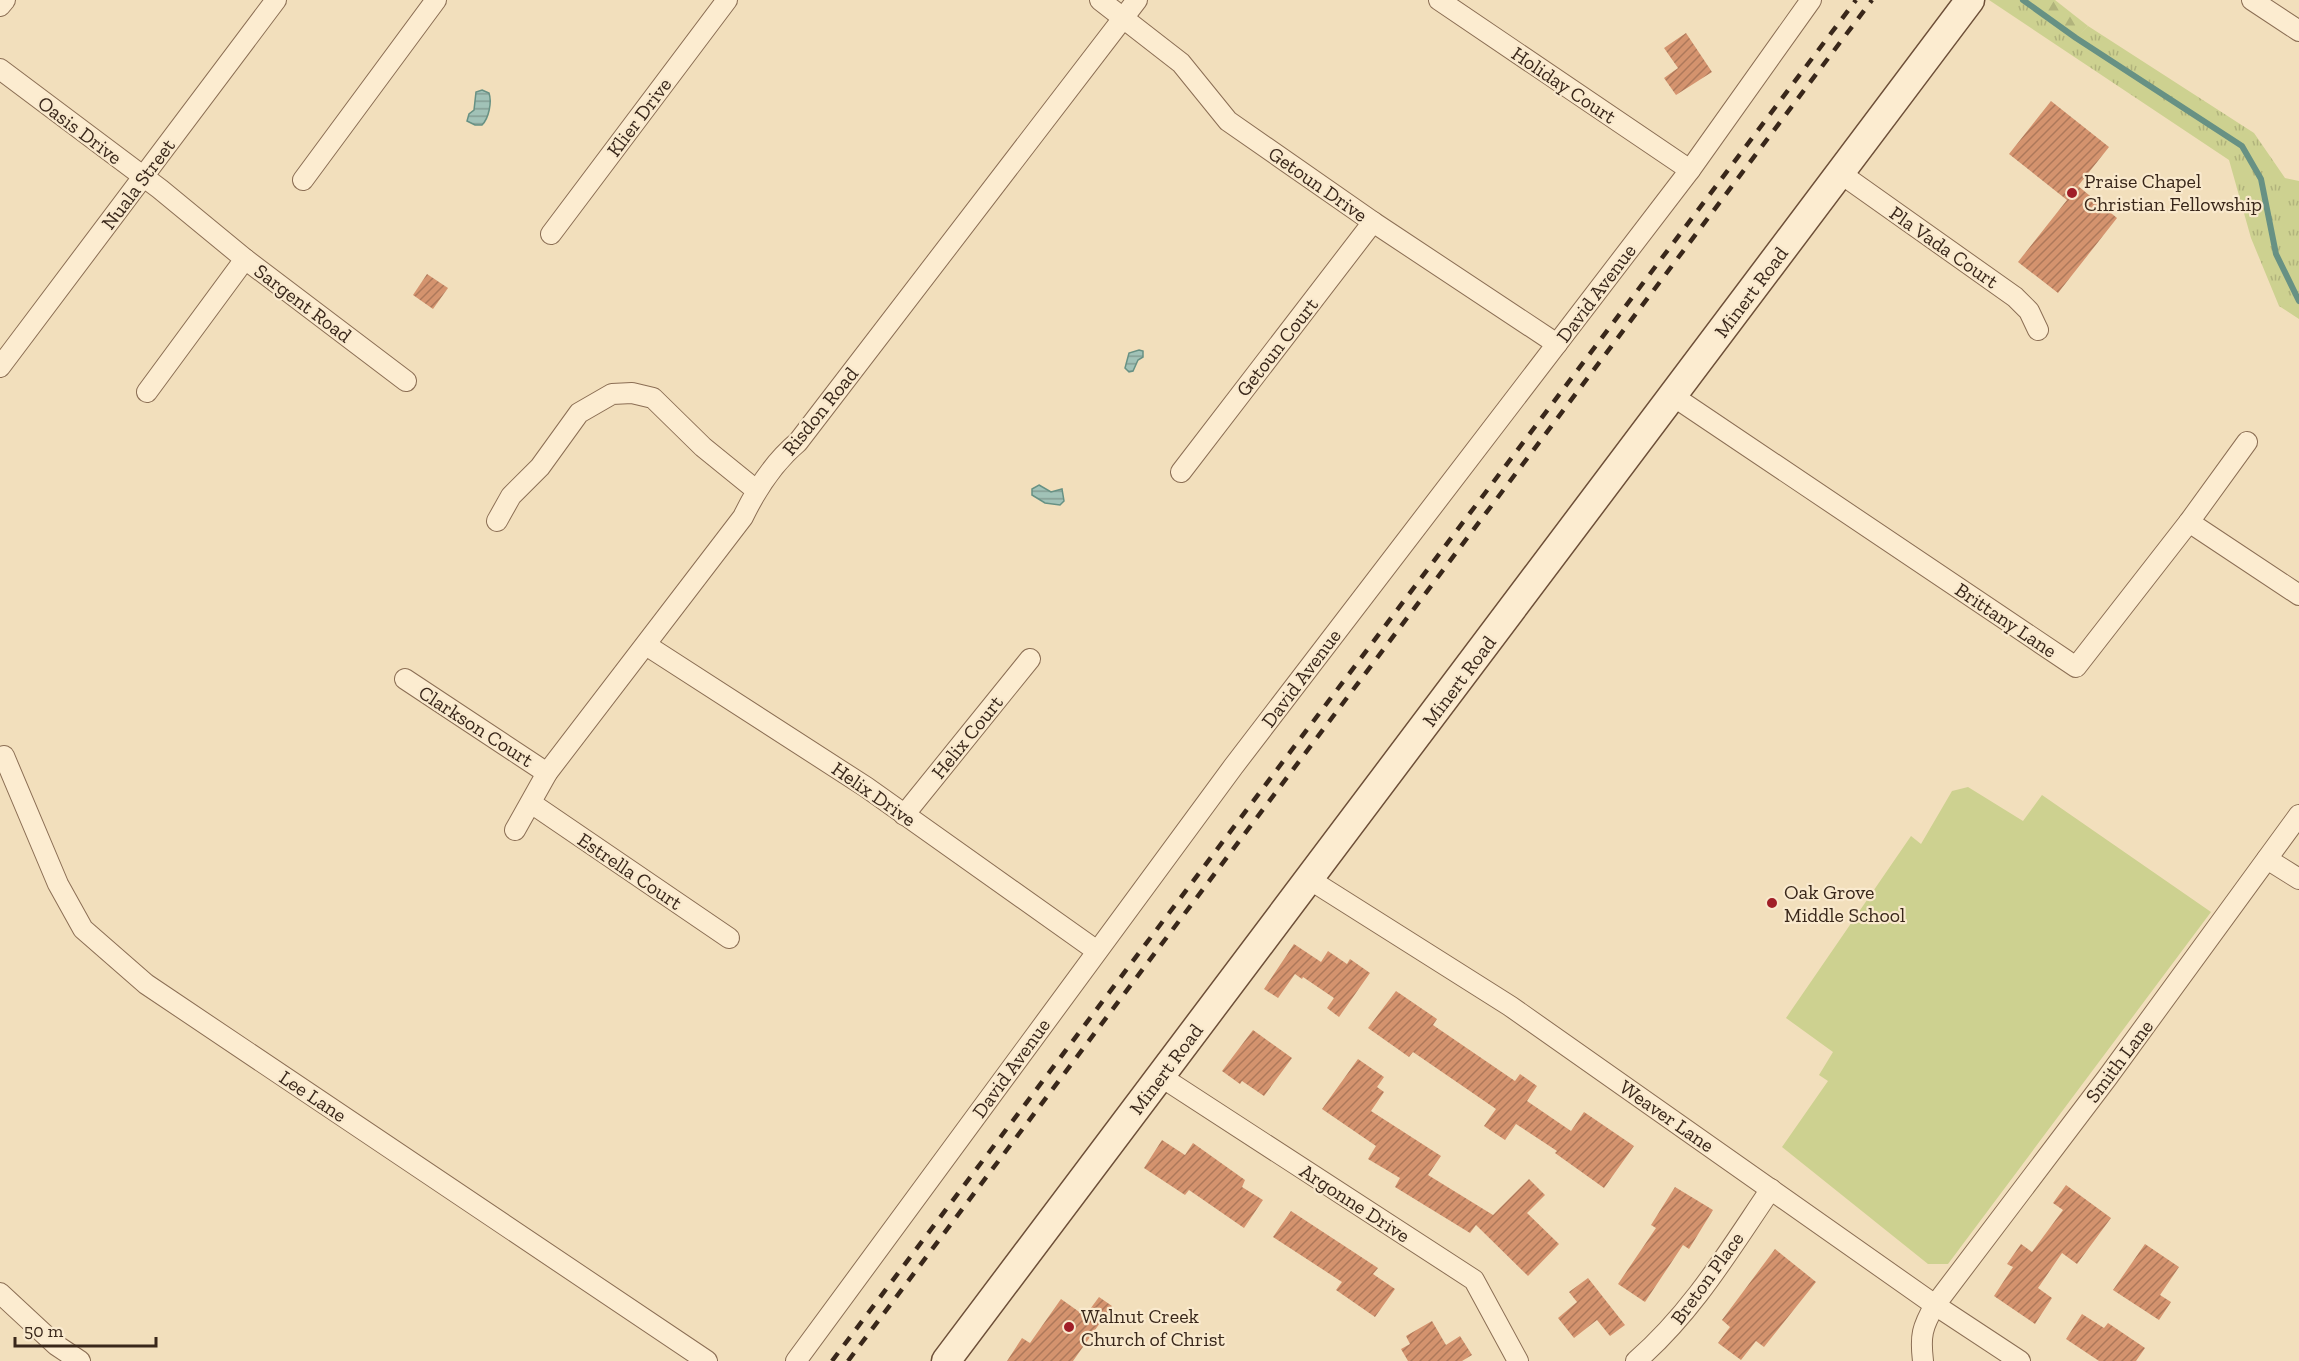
<svg xmlns="http://www.w3.org/2000/svg" width="2299" height="1361" viewBox="0 0 2299 1361" font-family="'Zilla Slab',serif">
	<style>
		.grass { fill: url(#grass-tufts) }
		.forest { fill: url(#forest-firs) }
		.garden { fill: #cdd190 }
		.water { fill: url(#water-rules); stroke: #679184; stroke-width: 1.5 }
		.lines { fill: none; stroke-linecap: round; stroke-linejoin: round }
		.stream { stroke: #679184; stroke-width: 6 }
		.building { fill: url(#building-hatch) }
		.street-casing { stroke: #8b6e54; stroke-width: 22 }
		.secondary-casing { stroke: #6d4f38; stroke-width: 31 }
		.street { stroke: #fcecd0; stroke-width: 20 }
		.secondary { stroke: #fcecd0; stroke-width: 28 }
		.rail { stroke: #39271a; stroke-width: 4.5; stroke-dasharray: 10 10; stroke-linecap: butt }
		.poi-dot { fill: #a01e27; stroke: #f9e9cd; stroke-width: 2 }
		.labels { text-anchor: middle; dominant-baseline: central; stroke-width: 4.5; stroke-linejoin: round; paint-order: stroke }
		.street-label { font-size: 20px; fill: #39271a; stroke: #f9e9cd }
		.poi-label { font-size: 20px; fill: #39271a; stroke: #f9e9cd; text-anchor: start }
	</style>
	<defs>
		<pattern id="grass-tufts" width="24" height="20" patternUnits="userSpaceOnUse" patternTransform="scale(1.5)"><rect width="24" height="20" fill="#cdd190"/><path d="M3 7l-1-3M5 7V3M7 7l1-3M15 17l-1-3M17 17v-4M19 17l1-3" fill="none" stroke="#b1b37c"/></pattern>
		<pattern id="forest-firs" width="22" height="20" patternUnits="userSpaceOnUse" patternTransform="scale(1.5)"><rect width="22" height="20" fill="#cdd190"/><path d="M5 1l3.5 6h-7zM16 11l3.5 6h-7z" fill="#b1b37c"/></pattern>
		<pattern id="water-rules" width="6" height="5" patternUnits="userSpaceOnUse" patternTransform="scale(1.5)"><rect width="6" height="5" fill="#a1c2b7"/><path d="M0 2.5h6" fill="none" stroke="#849e94"/></pattern>
		<pattern id="building-hatch" width="6" height="6" patternUnits="userSpaceOnUse" patternTransform="scale(1.5)"><rect width="6" height="6" fill="#d4936e"/><path d="M-1 1l2-2M0 6l6-6M5 7l2-2" fill="none" stroke="#ad785a"/></pattern>
	</defs>
	<rect width="100%" height="100%" fill="#f2dfbc"/>
	<path class="grass" d="M 1989,0 L 2023,0 L 2075,38 L 2088,26 L 2254,133 L 2285,178 L 2299,181 L 2299,319 L 2279,306 L 2251,238 L 2229,160 Z"/>
	<path class="forest" d="M 2023,0 L 2055,0 L 2088,26 L 2076,38 Z"/>
	<path class="garden" d="M 1968,787 L 2023,821 L 2042,795 L 2211,912 L 1948,1264 L 1928,1264 L 1782,1147 L 1828,1081 L 1819,1075 L 1833,1052 L 1786,1018 L 1911,836 L 1921,844 L 1952,791 Z"/>
	<g class="water">
		<path d="M 482,90 L 489,93 C 492,102 489,118 482,125 L 475,125 L 467,121 L 469,114 L 474,110 L 476,92 Z"/>
		<path d="M 1139,350 L 1143,351 L 1143,357 L 1138,360 L 1133,371 L 1129,372 L 1125,368 L 1129,353 Z"/>
		<path d="M 1039,485 L 1051,492 L 1062,489 L 1064,501 L 1060,505 L 1045,503 L 1032,495 L 1032,489 Z"/>
	</g>
	<g class="lines">
		<path class="stream" d="M 2023,0 L 2076,38 L 2242,146 L 2261,179 L 2276,254 L 2299,301"/>
	</g>
	<g class="building">
		<path d="M 1686,33 L 1712,72 L 1676,95 L 1664,78 L 1678,68 L 1664,48 Z"/>
		<path d="M 2051,101 L 2109,147 L 2078,186 L 2117,218 L 2058,293 L 2018,262 L 2067,200 L 2009,154 Z"/>
		<path d="M 427,274 L 448,288 L 433,309 L 413,295 Z"/>
		<path d="M 1294,944 L 1321,962 L 1328,951 L 1347,964 L 1350,959 L 1370,973 L 1339,1017 L 1327,1008 L 1334,998 L 1303,977 L 1302,979 L 1295,974 L 1278,998 L 1264,989 Z"/>
		<path d="M 1396,991 L 1437,1019 L 1433,1025 L 1515,1081 L 1520,1074 L 1537,1086 L 1527,1101 L 1571,1131 L 1584,1112 L 1634,1146 L 1604,1188 L 1555,1153 L 1557,1151 L 1516,1124 L 1505,1140 L 1484,1126 L 1496,1109 L 1413,1052 L 1409,1057 L 1368,1028 Z"/>
		<path d="M 1253,1030 L 1292,1058 L 1264,1096 L 1242,1081 L 1240,1084 L 1222,1071 Z"/>
		<path d="M 1358,1059 L 1384,1077 L 1377,1087 L 1384,1092 L 1371,1111 L 1441,1156 L 1428,1175 L 1493,1215 L 1529,1179 L 1545,1195 L 1527,1213 L 1559,1244 L 1528,1276 L 1476,1225 L 1470,1233 L 1395,1187 L 1400,1178 L 1368,1159 L 1376,1146 L 1322,1109 Z"/>
		<path d="M 1162,1140 L 1185,1155 L 1193,1143 L 1245,1180 L 1242,1187 L 1263,1200 L 1244,1228 L 1189,1190 L 1185,1195 L 1144,1168 Z"/>
		<path d="M 2066,1185 L 2111,1218 L 2077,1264 L 2062,1253 L 2038,1288 L 2052,1298 L 2035,1324 L 1994,1296 L 2013,1267 L 2007,1264 L 2021,1244 L 2032,1252 L 2063,1210 L 2053,1203 Z"/>
		<path d="M 1675,1187 L 1713,1210 L 1689,1249 L 1683,1245 L 1645,1302 L 1618,1284 L 1656,1228 L 1651,1225 Z"/>
		<path d="M 1291,1211 L 1378,1268 L 1373,1274 L 1395,1289 L 1375,1317 L 1336,1290 L 1342,1282 L 1273,1237 Z"/>
		<path d="M 2145,1244 L 2179,1267 L 2160,1295 L 2171,1302 L 2159,1320 L 2113,1290 Z"/>
		<path d="M 1775,1249 L 1816,1282 L 1764,1347 L 1756,1341 L 1741,1360 L 1718,1343 L 1730,1327 L 1722,1320 Z"/>
		<path d="M 1588,1278 L 1625,1325 L 1610,1336 L 1597,1320 L 1574,1338 L 1558,1318 L 1577,1302 L 1569,1292 Z"/>
		<path d="M 1099,1297 L 1112,1306 L 1073,1361 L 1007,1361 L 1022,1338 L 1030,1343 L 1061,1299 L 1085,1316 Z"/>
		<path d="M 2082,1314 L 2104,1328 L 2108,1323 L 2145,1348 L 2136,1361 L 2099,1361 L 2066,1339 Z"/>
		<path d="M 1432,1321 L 1446,1345 L 1460,1336 L 1472,1355 L 1462,1361 L 1408,1361 L 1401,1349 L 1410,1344 L 1406,1336 Z"/>
	</g>
	<g class="lines">
		<defs>
			<g id="street">
				<path d="M 1100,0 L 1181,63 L 1228,121 L 1373,222 L 1557,344"/>
				<path d="M 1439,0 L 1690,170"/>
				<path d="M 2252,0 L 2299,31"/>
				<path d="M 0,6 L 5,0"/>
				<path d="M 0,69 L 160,189 L 245,259"/>
				<path d="M 1840,173 L 2015,297 L 2029,311 L 2038,330"/>
				<path d="M 303,180 L 436,0"/>
				<path d="M 551,234 L 727,0"/>
				<path d="M 0,367 L 276,0"/>
				<path d="M 147,392 L 245,259 L 406,381"/>
				<path d="M 1673,396 L 2076,667 L 2189,522 L 2247,442"/>
				<path d="M 1181,472 L 1373,222"/>
				<path d="M 497,521 L 511,496 L 540,467 L 579,413 L 612,394 L 632,393 L 653,398 L 703,447 L 756,490"/>
				<path d="M 2189,522 L 2299,595"/>
				<path d="M 646,645 L 866,787 L 1097,951"/>
				<path d="M 405,679 L 547,773"/>
				<path d="M 4,756 L 58,884 L 83,929 L 146,984 L 707,1361"/>
				<path d="M 531,803 L 729,938"/>
				<path d="M 904,815 L 1030,659"/>
				<path d="M 515,830 L 547,773 L 743,517 C 757,488 773,463 798,442 L 1137,0"/>
				<path d="M 2267,859 L 2299,879"/>
				<path d="M 1309,879 L 1510,1006 L 1935,1305 L 2020,1361"/>
				<path d="M 1160,1076 L 1474,1280 L 1518,1361"/>
				<path d="M 0,1293 L 56,1345 L 80,1361"/>
				<path d="M 796,1361 L 1233,767 L 1690,170 L 1811,0"/>
				<path d="M 1636,1361 C 1692,1313 1730,1249 1771,1189"/>
				<path d="M 1923,1361 C 1920,1336 1922,1327 1935,1305 L 2107,1078 L 2299,815"/>
			</g>
			<path id="secondary" d="M 946,1361 L 1970,0"/>
		</defs>
		<use href="#street" class="street-casing"/>
		<use href="#secondary" class="secondary-casing"/>
		<use href="#street" class="street"/>
		<use href="#secondary" class="secondary"/>
		<g class="rail">
			<path d="M 832,1361 L 1856,0"/>
			<path d="M 848,1361 L 1872,0"/>
		</g>
	</g>
	<g class="poi-dot">
		<circle cx="2072" cy="193" r="6"/>
		<circle cx="1772" cy="903" r="6"/>
		<circle cx="1069" cy="1327" r="6"/>
	</g>
	<g class="labels">
		<g class="street-label">
			<text transform="translate(1564 85) rotate(34)">Holiday Court</text>
			<text transform="translate(639 117) rotate(-53)">Klier Drive</text>
			<text transform="translate(80 130) rotate(37)">Oasis Drive</text>
			<text transform="translate(138 184) rotate(-53)">Nuala Street</text>
			<text transform="translate(1318 184) rotate(35)">Getoun Drive</text>
			<text transform="translate(1944 247) rotate(35)">Pla Vada Court</text>
			<text transform="translate(1751 292) rotate(-53)">Minert Road</text>
			<text transform="translate(1596 293) rotate(-53)">David Avenue</text>
			<text transform="translate(303 303) rotate(37)">Sargent Road</text>
			<text transform="translate(1277 347) rotate(-52)">Getoun Court</text>
			<text transform="translate(820 411) rotate(-51)">Risdon Road</text>
			<text transform="translate(2006 620) rotate(34)">Brittany Lane</text>
			<text transform="translate(1301 678) rotate(-53)">David Avenue</text>
			<text transform="translate(1459 681) rotate(-53)">Minert Road</text>
			<text transform="translate(476 726) rotate(33)">Clarkson Court</text>
			<text transform="translate(967 737) rotate(-51)">Helix Court</text>
			<text transform="translate(874 794) rotate(35)">Helix Drive</text>
			<text transform="translate(630 871) rotate(34)">Estrella Court</text>
			<text transform="translate(2119 1061) rotate(-53)">Smith Lane</text>
			<text transform="translate(1011 1068) rotate(-54)">David Avenue</text>
			<text transform="translate(1166 1069) rotate(-53)">Minert Road</text>
			<text transform="translate(313 1096) rotate(34)">Lee Lane</text>
			<text transform="translate(1667 1116) rotate(35)">Weaver Lane</text>
			<text transform="translate(1355 1203) rotate(33)">Argonne Drive</text>
			<text transform="translate(1707 1278) rotate(-54)">Breton Place</text>
		</g>
		<g class="poi-label">
			<text x="2084" y="181">Praise Chapel<tspan x="2084" dy="23">Christian Fellowship</tspan></text>
			<text x="1784" y="892">Oak Grove<tspan x="1784" dy="23">Middle School</tspan></text>
			<text x="1081" y="1316">Walnut Creek<tspan x="1081" dy="23">Church of Christ</tspan></text>
		</g>
	</g>
	<path d="M15 1337v9h141v-9" fill="none" stroke="#39271a" stroke-width="3"/>
	<text x="24" y="1337" font-size="18" fill="#39271a" stroke="#f9e9cd" stroke-width="4.5" paint-order="stroke">50 m</text>
</svg>
